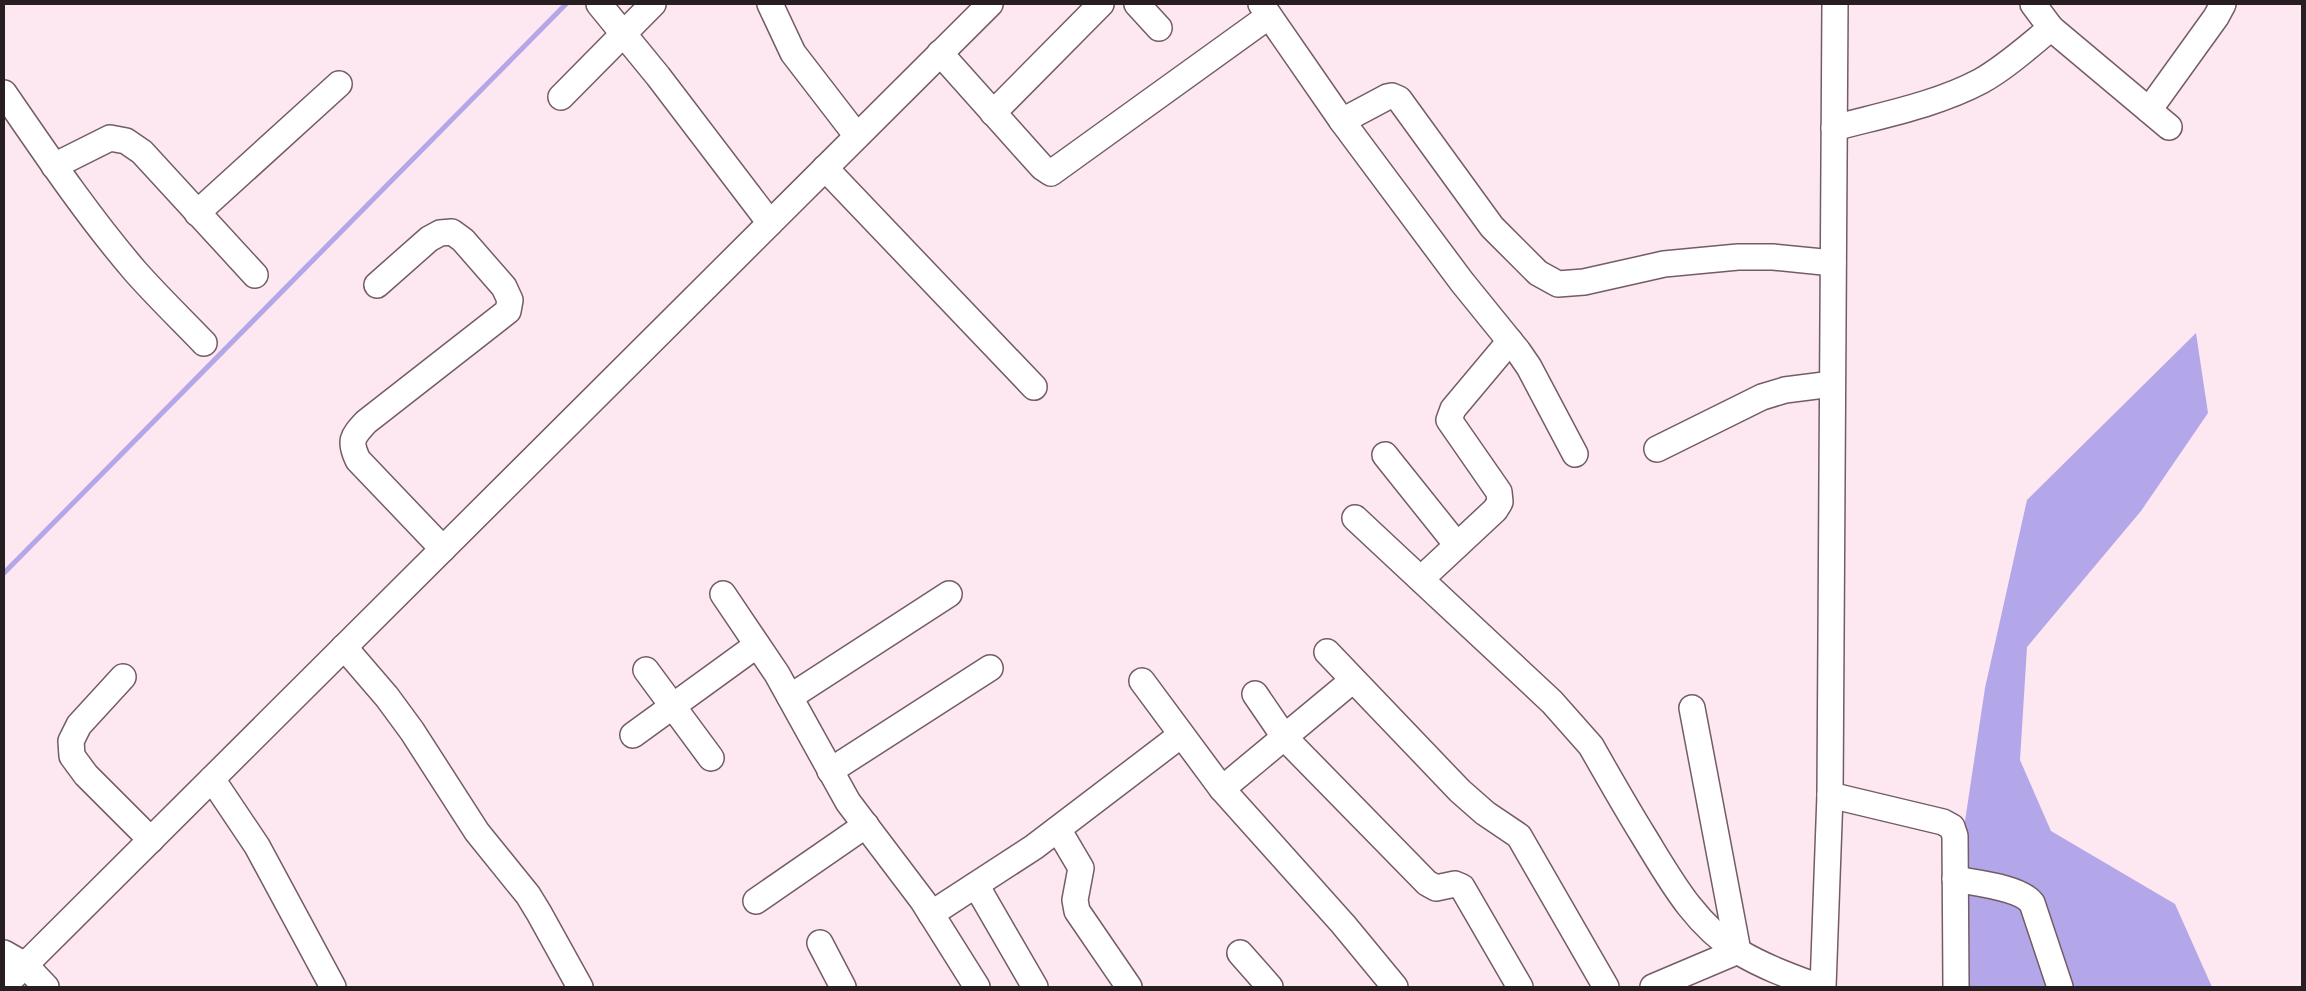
<svg xmlns="http://www.w3.org/2000/svg" width="2306" height="991" viewBox="0 0 2306 991" font-family="'Asap Condensed',sans-serif">
	<style>
		.water { fill: #b3a7ea }
		.lines { fill: none; stroke-linecap: round; stroke-linejoin: round }
		.stream { stroke: #b3a7ea; stroke-width: 5 }
		.minor-casing { stroke: #735c66; stroke-width: 28 }
		.minor { stroke: #fff; stroke-width: 25 }
	</style>
	<rect width="100%" height="100%" fill="#fde7f0"/>
	<path class="water" d="M 2196,333 L 2208,413 L 2141,511 L 2027,647 L 2020,760 L 2051,831 L 2175,904 L 2212,987 L 1960,987 L 1953,901 L 1985,688 L 2027,500 Z"/>
	<g class="lines">
		<path class="stream" d="M 4,573 L 566,4"/>
		<defs>
			<g id="minor">
				<path d="M 599,4 L 658,76 L 770,223"/>
				<path d="M 770,4 L 793,53 L 857,136"/>
				<path d="M 1137,4 L 1159,28"/>
				<path d="M 1261,4 L 1342,121 L 1462,282 L 1518,351 L 1529,367 L 1575,454"/>
				<path d="M 2033,4 L 2051,28 L 2169,127"/>
				<path d="M 940,53 L 1042,167 L 1051,173 L 1269,16"/>
				<path d="M 4,93 C 46,154 87,215 135,271 C 157,296 181,319 204,343"/>
				<path d="M 561,97 L 653,4"/>
				<path d="M 2149,110 L 2216,17 L 2223,4"/>
				<path d="M 993,113 L 1101,4"/>
				<path d="M 1342,121 L 1387,97 L 1392,96 L 1399,99 L 1492,227 L 1538,273 L 1558,284 L 1584,282 L 1664,264 L 1738,257 L 1773,257 L 1833,263"/>
				<path d="M 1834,128 C 1882,115 1936,105 1981,81 C 2006,67 2029,46 2051,28"/>
				<path d="M 54,166 L 110,138 L 126,141 L 142,152 L 255,275"/>
				<path d="M 825,168 L 1034,387"/>
				<path d="M 197,213 L 339,84"/>
				<path d="M 377,285 L 429,239 L 440,233 L 452,232 L 463,240 L 504,287 L 510,300 L 508,311 L 366,422 C 352,437 349,441 358,460 L 443,549"/>
				<path d="M 1657,449 L 1762,397 L 1785,390 L 1832,384"/>
				<path d="M 1385,455 L 1457,545"/>
				<path d="M 1355,518 L 1552,702 L 1591,746 C 1608,776 1625,806 1643,835 C 1670,879 1694,924 1739,952 C 1764,967 1792,977 1819,987"/>
				<path d="M 1421,579 L 1495,510 L 1500,502 L 1499,492 L 1449,420 L 1453,409 L 1510,341"/>
				<path d="M 723,594 L 777,674 L 848,802 L 923,901 L 977,987"/>
				<path d="M 344,647 L 387,697 L 412,731 L 477,832 L 528,895 L 539,913 L 580,987"/>
				<path d="M 1327,652 L 1460,791 L 1485,813 L 1519,836 L 1606,987"/>
				<path d="M 646,670 L 711,758"/>
				<path d="M 123,677 L 79,725 L 71,741 L 72,756 L 86,775 L 151,840"/>
				<path d="M 1142,681 L 1222,789 L 1343,924 L 1395,987"/>
				<path d="M 1255,694 L 1285,738 L 1427,883 L 1436,888 L 1455,884 L 1462,887 L 1520,987"/>
				<path d="M 790,697 L 949,594"/>
				<path d="M 633,735 L 757,645"/>
				<path d="M 830,771 L 990,668"/>
				<path d="M 212,779 L 257,846 L 333,987"/>
				<path d="M 1222,789 L 1353,680"/>
				<path d="M 1830,795 L 1943,822 L 1952,827 L 1955,836 L 1956,987"/>
				<path d="M 1058,829 L 1081,868 L 1075,900 L 1077,911 L 1129,987"/>
				<path d="M 1955,879 C 1975,883 2020,887 2032,903 L 2060,987"/>
				<path d="M 976,885 L 1035,987"/>
				<path d="M 756,901 L 866,825"/>
				<path d="M 931,914 L 1034,847 L 1181,735"/>
				<path d="M 820,943 L 843,987"/>
				<path d="M 4,953 L 25,965 L 46,987"/>
				<path d="M 1240,953 L 1270,987"/>
				<path d="M 4,986 L 990,4"/>
				<path d="M 1653,987 L 1738,951 L 1692,708"/>
				<path d="M 1823,987 L 1830,795 L 1835,4"/>
			</g>
		</defs>
		<use href="#minor" class="minor-casing"/>
		<use href="#minor" class="minor"/>
	</g>
	<rect width="2306" height="991" fill="none" stroke="#281e22" stroke-width="10"/>
</svg>
